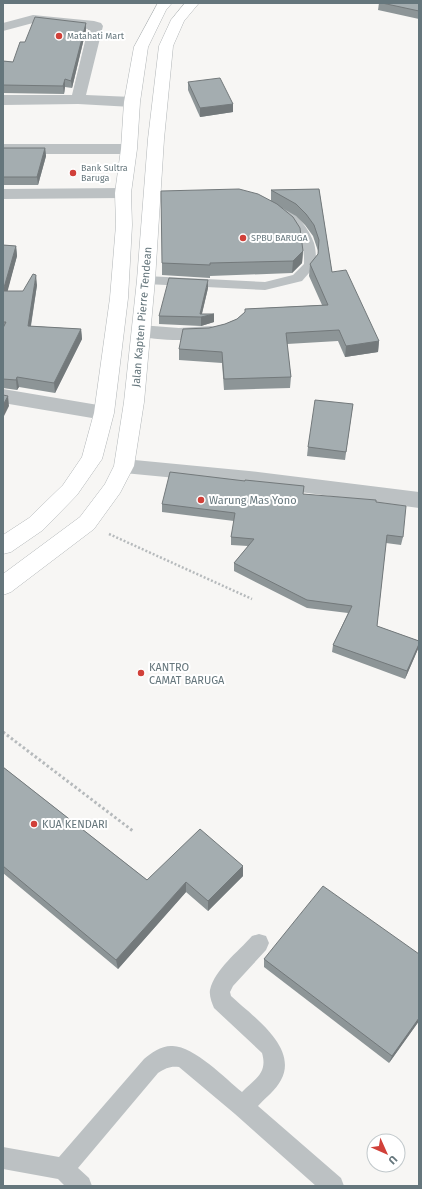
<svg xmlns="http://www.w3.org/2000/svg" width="422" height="1189" viewBox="0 0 422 1189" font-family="'Fira Sans',sans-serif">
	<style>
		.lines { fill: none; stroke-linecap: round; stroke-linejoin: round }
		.highway-casing { stroke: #b2b6b8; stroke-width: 1 }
		.path-far1 { stroke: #b6babc; stroke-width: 2.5; stroke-dasharray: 2 2; stroke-linecap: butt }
		.path { stroke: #b6babc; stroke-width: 3; stroke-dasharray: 2.5 2.5; stroke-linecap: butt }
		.lane { fill: #bcc1c3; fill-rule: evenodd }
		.street { fill: #bcc1c3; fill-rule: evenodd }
		.highway { fill: #fff; fill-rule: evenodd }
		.wall { fill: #8d9597 }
		.shaded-wall { fill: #73797b }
		.building { fill: #a4adb0; stroke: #73797b }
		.poi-dot { fill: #d14039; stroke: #fff; stroke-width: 1.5 }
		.labels { text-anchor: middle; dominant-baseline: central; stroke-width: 4; stroke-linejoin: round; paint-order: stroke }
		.far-poi-label { font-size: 9px; fill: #65767c; stroke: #fff; text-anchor: start }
		.street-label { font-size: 11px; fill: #65767c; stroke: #fff }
		.poi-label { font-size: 11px; fill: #65767c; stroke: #fff; text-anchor: start }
	</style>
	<rect width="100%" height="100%" fill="#f7f6f4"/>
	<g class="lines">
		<defs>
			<g id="highway">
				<path d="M 158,3 L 172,3 L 166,10 L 148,47 L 140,102 L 137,149 L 131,193 L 132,225 L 128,298 L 114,413 L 102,459 L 77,495 L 43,530 L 11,552 L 3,554 L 3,535 L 29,518 L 63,485 L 82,457 L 94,413 L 110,298 L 116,225 L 115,193 L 121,149 L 124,102 L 134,47 Z"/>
				<path d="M 185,3 L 199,3 L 184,21 L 173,46 L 164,139 L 155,280 L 144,402 L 134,466 L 120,493 L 94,529 L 11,592 L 3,595 L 3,574 L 80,517 L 105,484 L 114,466 L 124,402 L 137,280 L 148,139 L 159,46 L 171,20 Z"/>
			</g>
		</defs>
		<use href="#highway" class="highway-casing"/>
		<path class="path-far1" d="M 109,534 L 252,599"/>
		<path class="path" d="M 3,732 L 133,831"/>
		<g class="lane">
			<path d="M 285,209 C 297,212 310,231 314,243 C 316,250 316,257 316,265 L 302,281 L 265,290 L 146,284 L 141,283 L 140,280 L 141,277 L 146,276 L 265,282 L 293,275 L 304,264 C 305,235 293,233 279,213 L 281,210 Z"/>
			<path d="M 259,934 L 266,936 L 269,943 L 266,950 L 233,986 L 230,992 L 231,996 C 251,1015 299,1047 281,1080 C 276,1090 266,1097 258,1106 L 341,1178 L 344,1186 L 316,1186 L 235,1114 L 179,1067 C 170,1066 166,1068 158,1073 L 78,1168 L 89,1178 L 92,1186 L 65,1186 L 58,1179 L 3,1169 L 3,1147 L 59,1157 L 144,1059 C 151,1053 161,1046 171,1046 C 192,1044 226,1079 242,1092 C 255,1079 268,1073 262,1053 L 214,1008 C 212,1003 209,996 210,990 C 215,969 238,952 252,936 Z"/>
		</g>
		<g class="street">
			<path d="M 33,15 L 94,21 L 101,23 L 103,26 L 86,95 L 132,97 L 137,99 L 140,102 L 137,105 L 132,107 L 78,104 L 3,105 L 3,95 L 72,95 L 88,29 L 33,23 L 3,31 L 3,23 Z"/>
			<path d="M 3,144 L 129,144 L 135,146 L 137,149 L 135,152 L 129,154 L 3,154 Z"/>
			<path d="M 123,188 L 129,190 L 131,193 L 129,196 L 123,198 L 3,199 L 3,189 Z"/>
			<path d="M 140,325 L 179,328 L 211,326 L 217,328 L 220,332 L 217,336 C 195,342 156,341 134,335 L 131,331 L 134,327 Z"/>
			<path d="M 3,389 L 104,406 L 111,408 L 114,413 L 111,418 L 104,420 L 3,403 Z"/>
			<path d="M 124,459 L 249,471 L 419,492 L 419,508 L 249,485 L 124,473 L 117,471 L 114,466 L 117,461 Z"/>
		</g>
		<use href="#highway" class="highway"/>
	</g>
	<g class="wall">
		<path d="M 379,3 L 419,3 L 419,19 L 378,10 Z"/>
		<path d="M 86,23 L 86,30 L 72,88 L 65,87 L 64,94 L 3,93 L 3,61 L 13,62 L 25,42 Z"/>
		<path d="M 188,82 L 233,104 L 233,112 L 200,117 L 188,90 Z"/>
		<path d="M 3,148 L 45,148 L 46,156 L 38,185 L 3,185 Z"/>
		<path d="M 319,189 L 332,272 L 379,341 L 378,352 L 345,357 L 338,341 L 287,344 L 291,377 L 290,388 L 224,390 L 222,363 L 179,360 L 179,349 L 209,328 L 225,324 L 237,319 L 245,312 L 245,309 L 322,305 L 309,276 L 310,264 L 318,255 L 318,251 L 313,236 L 305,225 L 296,216 L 282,208 L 303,251 L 302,263 L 292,273 L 210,276 L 210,278 L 162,275 L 162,263 L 271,200 L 271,190 Z"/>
		<path d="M 3,245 L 16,246 L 17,256 L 7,291 L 23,291 L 37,285 L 31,326 L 81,329 L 82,339 L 55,393 L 19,387 L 17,390 L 3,388 Z"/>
		<path d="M 208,288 L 202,314 L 214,314 L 214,322 L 201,326 L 159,324 L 159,316 Z"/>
		<path d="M 353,404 L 345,460 L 307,456 L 308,447 Z"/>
		<path d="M 245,481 L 304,486 L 303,494 L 376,502 L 403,537 L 401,545 L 386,543 L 377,626 L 419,641 L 418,649 L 405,679 L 332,652 L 333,645 L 348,613 L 307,608 L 234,571 L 234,563 L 248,546 L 231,545 L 231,537 L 234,521 L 162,512 L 162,504 Z"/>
		<path d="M 3,767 L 147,880 L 243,866 L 243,876 L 208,911 L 186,892 L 118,969 L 3,873 Z"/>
		<path d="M 419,954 L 419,1021 L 389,1063 L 264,967 L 264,959 Z"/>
	</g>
	<g class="shaded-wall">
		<path d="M 86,23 L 86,30 L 72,88 L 71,81 Z"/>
		<path d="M 65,79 L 65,87 L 64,94 L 63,86 Z"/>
		<path d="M 233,104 L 233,112 L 200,117 L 200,108 Z"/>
		<path d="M 45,148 L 46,156 L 38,185 L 37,177 Z"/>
		<path d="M 16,246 L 17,256 L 5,301 L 3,291 Z"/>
		<path d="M 303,251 L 302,263 L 292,273 L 293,261 Z"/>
		<path d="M 36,275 L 37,285 L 29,336 L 28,326 Z"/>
		<path d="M 208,280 L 208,288 L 201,317 L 214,314 L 214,322 L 201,326 L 201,317 L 200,314 Z"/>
		<path d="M 81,329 L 82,339 L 55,393 L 54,383 Z"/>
		<path d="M 379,341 L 378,352 L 345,357 L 346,346 Z"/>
		<path d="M 17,377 L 19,387 L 17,390 L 16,380 Z"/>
		<path d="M 8,396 L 9,406 L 3,418 L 3,405 Z"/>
		<path d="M 419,644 L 418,649 L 405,679 L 407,671 Z"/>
		<path d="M 243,866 L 243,876 L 208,911 L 208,901 Z"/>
		<path d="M 186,882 L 186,892 L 118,969 L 116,960 Z"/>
		<path d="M 419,1018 L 419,1021 L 389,1063 L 392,1056 Z"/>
	</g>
	<g class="building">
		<path d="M 382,3 L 419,3 L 419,11 Z"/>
		<path d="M 35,17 L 86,23 L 71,81 L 65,79 L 63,86 L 3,85 L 3,61 L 13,62 L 20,42 L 25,42 Z"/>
		<path d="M 220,78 L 233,104 L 200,108 L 188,82 Z"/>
		<path d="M 3,148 L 45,148 L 37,177 L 3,177 Z"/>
		<path d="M 239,189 L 258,194 L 277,204 L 293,217 L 300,228 L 303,251 L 293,261 L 210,263 L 210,265 L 162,263 L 161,191 Z"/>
		<path d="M 319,189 L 332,272 L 346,270 L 379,341 L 346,346 L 339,330 L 286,333 L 291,377 L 224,379 L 222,352 L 179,349 L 183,329 L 209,328 L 225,324 L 237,319 L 245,312 L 245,309 L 328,305 L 310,264 L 318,254 L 319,240 L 314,225 L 306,214 L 296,204 L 271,190 Z"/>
		<path d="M 3,245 L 16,246 L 3,291 L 23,291 L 33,274 L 36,275 L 28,326 L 81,329 L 54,383 L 17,377 L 16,380 L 3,379 L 3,328 L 6,322 L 3,322 Z"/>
		<path d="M 169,278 L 208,280 L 200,314 L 214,314 L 201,317 L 159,316 Z"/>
		<path d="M 3,395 L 8,396 L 3,405 Z"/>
		<path d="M 315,400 L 353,404 L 346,452 L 308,447 Z"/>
		<path d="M 170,472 L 245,481 L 245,480 L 304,486 L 303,494 L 376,500 L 376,502 L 406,506 L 403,537 L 387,535 L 377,626 L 419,641 L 419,644 L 407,671 L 333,645 L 352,606 L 307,600 L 234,563 L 254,539 L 231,537 L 235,513 L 162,504 Z"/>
		<path d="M 3,767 L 147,880 L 200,829 L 243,866 L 208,901 L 186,882 L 116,960 L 3,866 Z"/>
		<path d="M 323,886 L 419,954 L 419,1018 L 392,1056 L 264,959 Z"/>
	</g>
	<g class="poi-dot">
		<circle cx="59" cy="36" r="4"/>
		<circle cx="73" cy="173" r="4"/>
		<circle cx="243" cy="238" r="4"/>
		<circle cx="201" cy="500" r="4"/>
		<circle cx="141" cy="673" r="4"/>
		<circle cx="34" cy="824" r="4"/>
	</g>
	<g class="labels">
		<g class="far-poi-label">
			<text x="67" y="36">Matahati Mart</text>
			<text x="81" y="168">Bank Sultra<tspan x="81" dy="10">Baruga</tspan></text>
			<text x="251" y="238">SPBU BARUGA</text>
		</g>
		<g class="street-label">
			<text transform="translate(142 317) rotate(-85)">Jalan Kapten Pierre Tendean</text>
		</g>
		<g class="poi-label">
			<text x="209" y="500">Warung Mas Yono</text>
			<text x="149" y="667">KANTRO<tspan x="149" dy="13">CAMAT BARUGA</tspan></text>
			<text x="42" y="824">KUA KENDARI</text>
		</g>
	</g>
	<rect width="422" height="1189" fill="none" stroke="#65767c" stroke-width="8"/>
	<g transform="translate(386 1153) rotate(135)"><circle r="19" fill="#ffffff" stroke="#c1c8cb"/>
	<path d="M0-3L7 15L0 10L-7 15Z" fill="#d14039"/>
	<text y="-6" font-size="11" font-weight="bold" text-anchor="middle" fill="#65767c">U</text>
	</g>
</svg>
